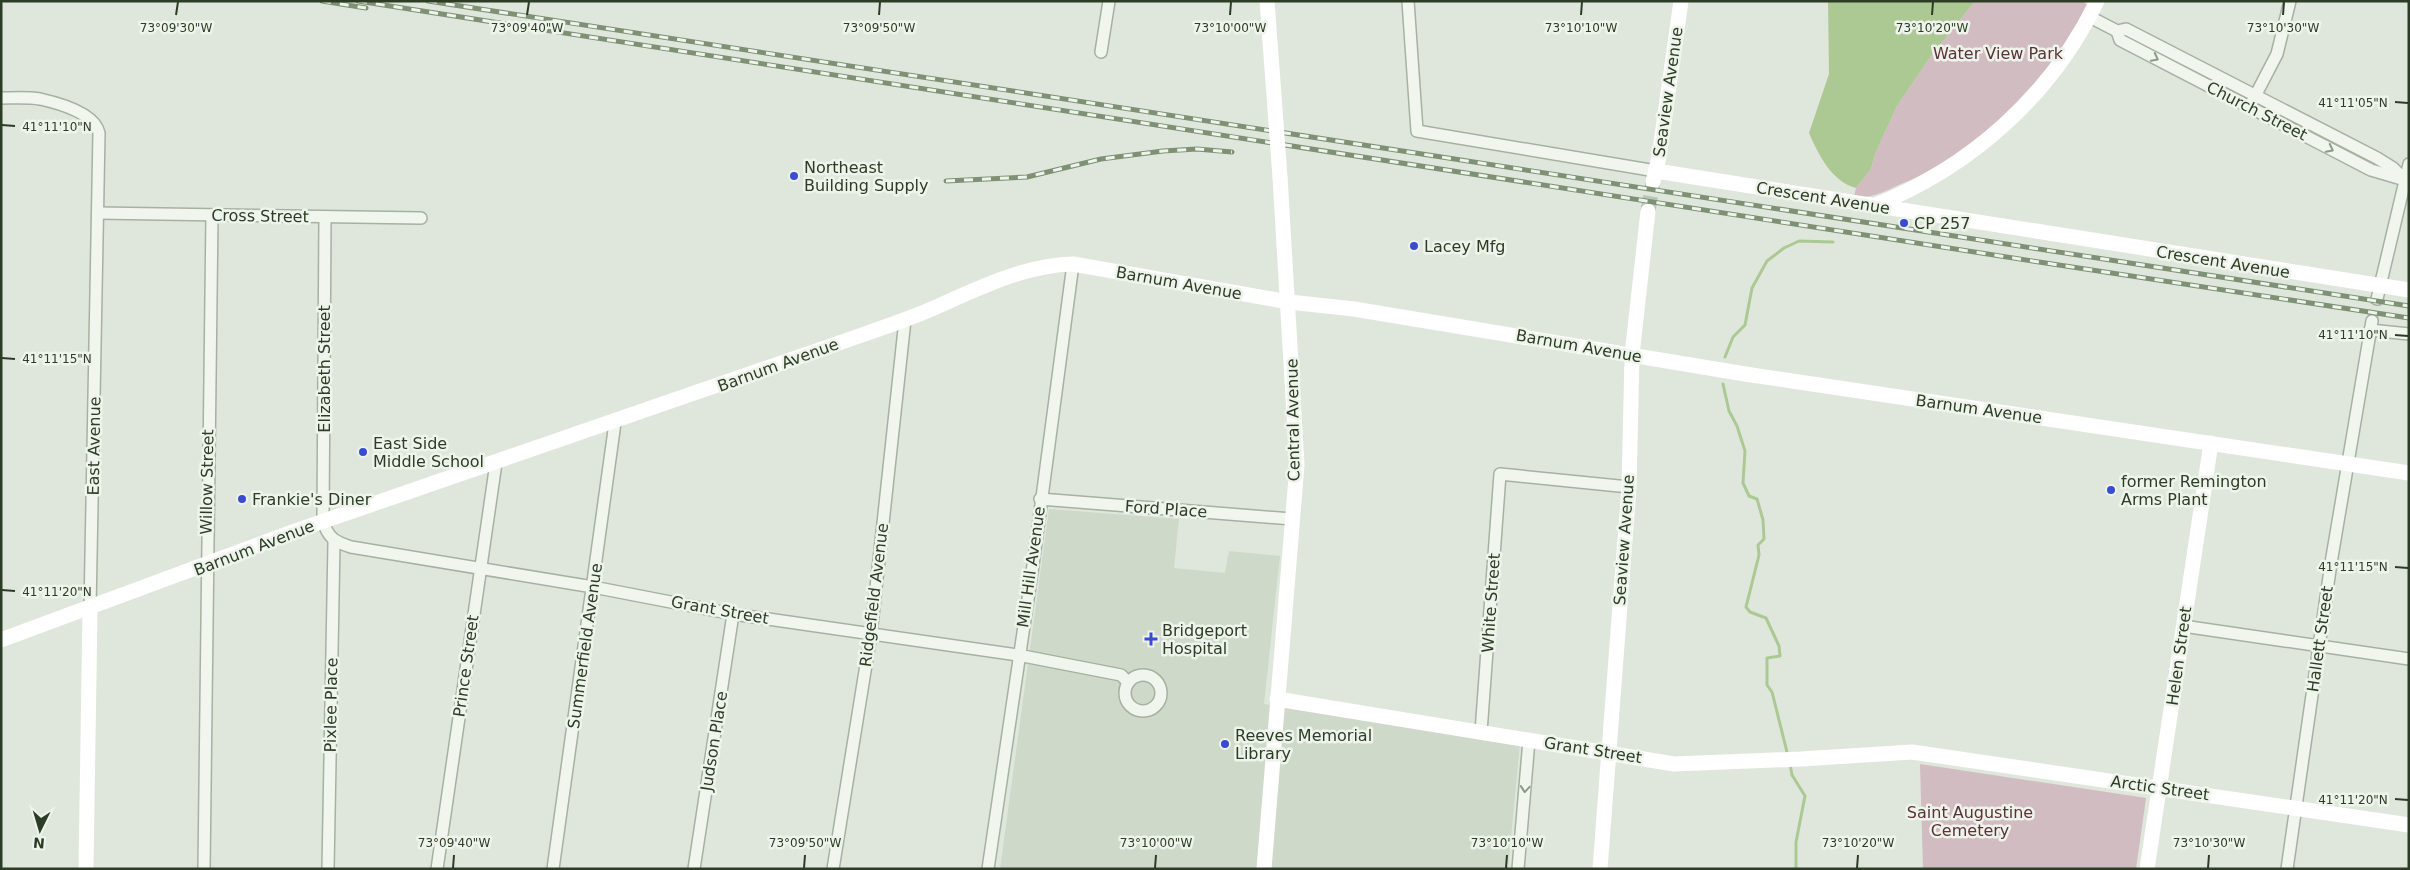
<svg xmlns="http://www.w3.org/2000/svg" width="2410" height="870" viewBox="0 0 2410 870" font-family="'DejaVu Sans',sans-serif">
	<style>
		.built { fill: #ced9c9 }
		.green { fill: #d1bcc1 }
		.water { fill: #acc994 }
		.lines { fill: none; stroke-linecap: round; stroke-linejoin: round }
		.stream { stroke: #acc994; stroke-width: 3 }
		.street-tunnel { stroke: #bbc5b7; stroke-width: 11; stroke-dasharray: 11 5.5; stroke-linecap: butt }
		.secondary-tunnel { stroke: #bbc5b7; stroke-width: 15; stroke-dasharray: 15 8; stroke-linecap: butt }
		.street-casing { stroke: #a6b1a1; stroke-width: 14 }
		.street { stroke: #f0f5ee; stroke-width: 11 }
		.secondary { stroke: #fff; stroke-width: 15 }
		.rail-casing { stroke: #7e9174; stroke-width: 5 }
		.rail { stroke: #eef4eb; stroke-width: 3; stroke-dasharray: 9; stroke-linecap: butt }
		.secondary-bridge { stroke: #fff; stroke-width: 15 }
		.oneway { stroke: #8e998a }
		.ticks { fill: none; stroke: #2d3d25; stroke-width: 2 }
		.poi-dot { fill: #394ad3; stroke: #eef4eb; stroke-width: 2 }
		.labels { text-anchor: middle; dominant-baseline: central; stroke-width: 5; stroke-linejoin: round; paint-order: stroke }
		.park-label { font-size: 16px; fill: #5a3238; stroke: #eef4eb }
		.street-label { font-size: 16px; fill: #2d3d25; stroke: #eef4eb }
		.poi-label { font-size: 16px; fill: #2d3d25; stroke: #eef4eb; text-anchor: start }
		.ticks-label { font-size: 12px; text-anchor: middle; fill: #2d3d25; stroke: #eef4eb; stroke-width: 5; stroke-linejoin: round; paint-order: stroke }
	</style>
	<rect width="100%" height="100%" fill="#dfe7dc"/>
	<path class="built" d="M 1049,509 L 1179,519 L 1174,568 L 1225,573 L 1229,551 L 1280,556 L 1264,704 L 1520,744 L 1508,869 L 1000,869 Z"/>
	<g class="green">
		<path d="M 1975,1 L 2081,1 L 2088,5 C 2047,82 1982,150 1901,184 C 1885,191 1872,199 1854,197 L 1856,188 L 1871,169 L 1875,154 L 1897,106 L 1931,56 Z"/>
		<path d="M 1920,764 L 2146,798 L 2136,869 L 1923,869 Z"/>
	</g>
	<path class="water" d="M 1828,1 L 1975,1 L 1931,56 L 1897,106 L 1875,154 L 1871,169 L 1856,188 C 1832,182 1818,154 1809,133 L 1829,74 Z"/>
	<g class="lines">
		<g class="stream">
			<path d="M 1725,357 L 1733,337 L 1745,325 L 1752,288 L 1767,261 L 1784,248 L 1799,241 L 1833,242"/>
			<path d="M 1723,384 L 1729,411 L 1737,426 L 1745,451 L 1743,483 L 1749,496 L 1757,499 L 1763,520 L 1764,539 L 1758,545 L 1759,555 L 1746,607 L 1750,612 L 1766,618 L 1779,646 L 1780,656 L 1767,658 L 1767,685 L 1772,692 L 1788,756"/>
			<path d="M 1790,764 L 1792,775 L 1805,796 L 1796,842 L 1796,869"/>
		</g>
		<path class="street-tunnel" d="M 2372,321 L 2377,299"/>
		<path class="secondary-tunnel" d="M 1648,211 L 1653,182"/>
		<defs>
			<g id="street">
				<path d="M 1408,1 L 1417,131 L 1656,171"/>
				<path d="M 2090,17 L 2117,31 L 2126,29 L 2377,158 L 2393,168 L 2405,180"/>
				<path d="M 2117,31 L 2120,40 L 2371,170 L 2405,180"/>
				<path d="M 1101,52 L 1109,1"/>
				<path d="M 1,98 C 14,98 28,97 40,99 C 58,103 95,113 99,133 L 90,609"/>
				<path d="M 2251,104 L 2277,54 L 2290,1"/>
				<path d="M 98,213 L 421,218"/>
				<path d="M 325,217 L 323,521 C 328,538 335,542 351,547 L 593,587 L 733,614 L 1018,655 L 1121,675 L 1128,682"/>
				<path d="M 2377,299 L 2409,164"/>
				<path d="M 2370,330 L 2409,334"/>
				<path d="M 1040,499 L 1292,519"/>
				<path d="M 2183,626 L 2409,659"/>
				<circle cx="1143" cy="693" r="18"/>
				<path d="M 1481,732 L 1500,474 L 1629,487"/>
				<path d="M 204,869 L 212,215"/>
				<path d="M 328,869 L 334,542"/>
				<path d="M 437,869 L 496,463"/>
				<path d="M 553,869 L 615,423"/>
				<path d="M 694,869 L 733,614"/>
				<path d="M 833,869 L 871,634 L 905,320"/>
				<path d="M 988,869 L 1033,565 L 1073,264"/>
				<path d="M 1518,869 L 1529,740"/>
				<path d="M 2287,869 L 2331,563 L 2372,321"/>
			</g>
		</defs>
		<use href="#street" class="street-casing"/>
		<use href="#street" class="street"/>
		<g class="secondary">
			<path d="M 1656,171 L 2409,290"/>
			<path d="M 1653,182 L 1659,157 L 1681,1"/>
			<path d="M 1873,206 C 1970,168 2052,95 2097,1"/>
			<path d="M 1,640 L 295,531 L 839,343 C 867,333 895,324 922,313 C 970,293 1020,265 1073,264 L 1289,302 L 1354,309 L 1745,374 L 2409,473"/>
			<path d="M 1277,699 L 1674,764 L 1801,759 L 1912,752 L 2409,825"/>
			<path d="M 86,869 L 90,609"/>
			<path d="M 1264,869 L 1297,465 L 1280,177"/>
			<path d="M 1600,869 L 1629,487 L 1632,355 L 1648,211"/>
			<path d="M 2147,869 L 2211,443"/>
		</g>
		<defs>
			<g id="rail">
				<path d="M 322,1 L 366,8"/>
				<path d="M 358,1 L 2039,262 L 2409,318"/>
				<path d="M 428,1 L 2409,306"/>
				<path d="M 946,181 L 1027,177 L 1101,159 L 1163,151 L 1197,149 L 1232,152"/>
			</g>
		</defs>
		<use href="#rail" class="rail-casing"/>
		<use href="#rail" class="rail"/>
		<path class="secondary-bridge" d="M 1267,1 L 1280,177"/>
	</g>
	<defs><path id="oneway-chevron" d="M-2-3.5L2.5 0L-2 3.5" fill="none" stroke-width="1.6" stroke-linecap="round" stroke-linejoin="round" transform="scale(1.25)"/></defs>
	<g class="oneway">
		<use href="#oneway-chevron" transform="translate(2155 58) rotate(27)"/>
		<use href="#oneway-chevron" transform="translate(2330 149) rotate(27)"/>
		<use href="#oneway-chevron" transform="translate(1525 789) rotate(95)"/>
	</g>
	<path class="ticks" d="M 176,15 L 178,2M 527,15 L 529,2M 879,15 L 880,2M 1230,15 L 1231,2M 1581,15 L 1582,2M 1932,15 L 1933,2M 2283,15 L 2284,2M 2395,102 L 2408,103M 2,125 L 15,126M 2395,335 L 2408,336M 2,358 L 15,359M 2395,567 L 2408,568M 2,590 L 15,591M 2395,799 L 2408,800M 453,868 L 454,855M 804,868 L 805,855M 1155,868 L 1156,855M 1506,868 L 1507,855M 1857,868 L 1858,855M 2208,868 L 2209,855"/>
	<g class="poi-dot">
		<circle cx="794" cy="176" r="5"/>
		<circle cx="1904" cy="223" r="5"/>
		<circle cx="1414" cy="246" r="5"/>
		<circle cx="363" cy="452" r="5"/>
		<circle cx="2111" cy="490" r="5"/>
		<circle cx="242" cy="499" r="5"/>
		<path d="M1148.5 631.5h5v5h5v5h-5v5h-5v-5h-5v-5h5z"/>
		<circle cx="1225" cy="744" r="5"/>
	</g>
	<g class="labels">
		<g class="park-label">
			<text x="1998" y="53">Water View Park</text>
			<text x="1970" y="812">Saint Augustine<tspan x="1970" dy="18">Cemetery</tspan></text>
		</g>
		<g class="street-label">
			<text transform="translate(1668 92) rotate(-82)">Seaview Avenue</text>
			<text transform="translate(2257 111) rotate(27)">Church Street</text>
			<text transform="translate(1823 198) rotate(9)">Crescent Avenue</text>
			<text transform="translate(260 216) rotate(1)">Cross Street</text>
			<text transform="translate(2223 262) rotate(9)">Crescent Avenue</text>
			<text transform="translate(1179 283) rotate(10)">Barnum Avenue</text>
			<text transform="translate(1579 346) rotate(10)">Barnum Avenue</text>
			<text transform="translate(778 365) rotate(-20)">Barnum Avenue</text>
			<text transform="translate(324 369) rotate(-90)">Elizabeth Street</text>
			<text transform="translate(1979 409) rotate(8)">Barnum Avenue</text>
			<text transform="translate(1293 420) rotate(-91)">Central Avenue</text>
			<text transform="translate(94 446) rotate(-89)">East Avenue</text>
			<text transform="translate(207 482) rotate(-89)">Willow Street</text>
			<text transform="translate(1166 509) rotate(4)">Ford Place</text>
			<text transform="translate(1624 540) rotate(-86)">Seaview Avenue</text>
			<text transform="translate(254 548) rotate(-21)">Barnum Avenue</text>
			<text transform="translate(1031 567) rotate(-82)">Mill Hill Avenue</text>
			<text transform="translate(874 595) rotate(-83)">Ridgefield Avenue</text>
			<text transform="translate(1491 603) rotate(-86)">White Street</text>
			<text transform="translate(720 610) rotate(10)">Grant Street</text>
			<text transform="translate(2320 639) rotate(-82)">Hallett Street</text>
			<text transform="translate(585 646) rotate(-82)">Summerfield Avenue</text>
			<text transform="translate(2179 656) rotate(-82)">Helen Street</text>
			<text transform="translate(466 666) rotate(-82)">Prince Street</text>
			<text transform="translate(331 705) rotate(-89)">Pixlee Place</text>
			<text transform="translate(714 741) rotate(-81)">Judson Place</text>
			<text transform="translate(1593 750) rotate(9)">Grant Street</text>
			<text transform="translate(2160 788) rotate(8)">Arctic Street</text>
		</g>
		<g class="poi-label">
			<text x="804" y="167">Northeast<tspan x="804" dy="18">Building Supply</tspan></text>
			<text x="1914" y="223">CP 257</text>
			<text x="1424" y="246">Lacey Mfg</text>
			<text x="373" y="443">East Side<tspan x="373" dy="18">Middle School</tspan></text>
			<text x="2121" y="481">former Remington<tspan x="2121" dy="18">Arms Plant</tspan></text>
			<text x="252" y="499">Frankie's Diner</text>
			<text x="1162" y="630">Bridgeport<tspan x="1162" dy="18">Hospital</tspan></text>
			<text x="1235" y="735">Reeves Memorial<tspan x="1235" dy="18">Library</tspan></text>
		</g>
	</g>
	<g class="ticks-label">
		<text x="176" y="32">73°09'30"W</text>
		<text x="527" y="32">73°09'40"W</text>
		<text x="879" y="32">73°09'50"W</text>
		<text x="1230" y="32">73°10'00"W</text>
		<text x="1581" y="32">73°10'10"W</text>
		<text x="1932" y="32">73°10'20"W</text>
		<text x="2283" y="32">73°10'30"W</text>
		<text x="2353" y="107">41°11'05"N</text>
		<text x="57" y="131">41°11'10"N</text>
		<text x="2353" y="339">41°11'10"N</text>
		<text x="57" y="363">41°11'15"N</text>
		<text x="2353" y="571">41°11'15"N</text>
		<text x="57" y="596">41°11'20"N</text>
		<text x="2353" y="804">41°11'20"N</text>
		<text x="454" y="847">73°09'40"W</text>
		<text x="805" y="847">73°09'50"W</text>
		<text x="1156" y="847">73°10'00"W</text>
		<text x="1507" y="847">73°10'10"W</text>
		<text x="1858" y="847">73°10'20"W</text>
		<text x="2209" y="847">73°10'30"W</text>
	</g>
	<rect width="2410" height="870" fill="none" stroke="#2d3d25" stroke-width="5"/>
	<g transform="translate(40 830) rotate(185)" stroke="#eef4eb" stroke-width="4" paint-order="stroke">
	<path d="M0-4L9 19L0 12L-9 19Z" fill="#2d3d25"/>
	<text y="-8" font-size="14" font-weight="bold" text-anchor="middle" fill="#2d3d25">N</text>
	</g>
</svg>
